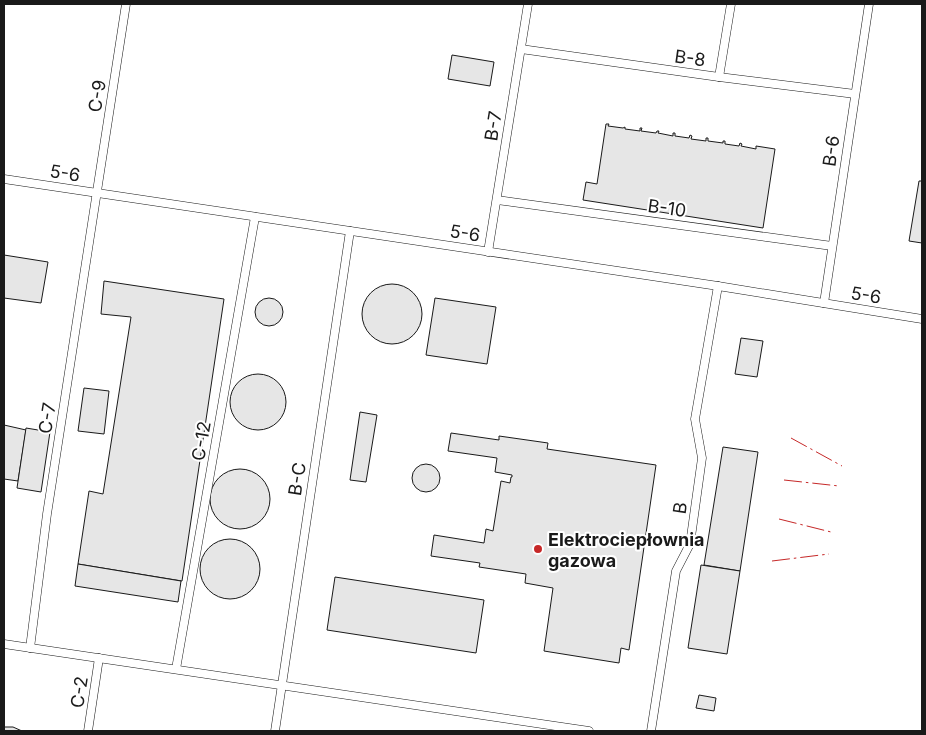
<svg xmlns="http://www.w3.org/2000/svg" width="926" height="735" viewBox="0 0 926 735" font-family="Inter,sans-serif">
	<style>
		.building { fill: #e6e6e6; stroke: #1a1a1a }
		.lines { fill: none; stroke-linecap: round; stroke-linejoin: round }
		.lane-casing { stroke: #1a1a1a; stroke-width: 9 }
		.lane { stroke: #fff; stroke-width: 8 }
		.power { stroke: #c62828; stroke-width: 1; stroke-dasharray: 18 4 2.5 4; stroke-linecap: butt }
		.poi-dot { fill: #c62828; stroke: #fff; stroke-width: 2 }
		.labels { text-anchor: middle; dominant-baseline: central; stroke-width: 4; stroke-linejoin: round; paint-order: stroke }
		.street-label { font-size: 18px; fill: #1a1a1a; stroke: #fff }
		.poi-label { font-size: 18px; font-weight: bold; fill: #1a1a1a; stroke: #fff; text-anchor: start }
	</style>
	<rect width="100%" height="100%" fill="#fff"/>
	<g class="building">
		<path d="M 452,55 L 494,62 L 490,86 L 448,79 Z"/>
		<path d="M 606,124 L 609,124 L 608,126 L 623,128 L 625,127 L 625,129 L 640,131 L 640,128 L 642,128 L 641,131 L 656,133 L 657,131 L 659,131 L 658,133 L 673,136 L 673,133 L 675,133 L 675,136 L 689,138 L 690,135 L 692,136 L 691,139 L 706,141 L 706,138 L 708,138 L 708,141 L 723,143 L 723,141 L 725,141 L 725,144 L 739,146 L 740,143 L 742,144 L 741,146 L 756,149 L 756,146 L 775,149 L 763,228 L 583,200 L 586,182 L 597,184 Z"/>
		<path d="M 919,181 L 922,181 L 922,243 L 909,241 Z"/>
		<path d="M 4,255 L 48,262 L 41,303 L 4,298 Z"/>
		<path d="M 104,281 L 224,299 L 182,581 L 78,564 L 89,491 L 103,494 L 131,317 L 101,314 Z"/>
		<circle cx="392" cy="314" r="30"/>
		<path d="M 435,298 L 496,307 L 487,364 L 426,355 Z"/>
		<circle cx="269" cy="312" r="14"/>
		<path d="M 741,338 L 763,341 L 757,377 L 735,374 Z"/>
		<circle cx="258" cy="402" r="28"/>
		<path d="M 84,388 L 109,391 L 104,434 L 78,431 Z"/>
		<path d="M 360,412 L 377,415 L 366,482 L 350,480 Z"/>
		<path d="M 4,425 L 26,430 L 18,481 L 4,479 Z"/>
		<path d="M 26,428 L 50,432 L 41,492 L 17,488 Z"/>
		<path d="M 451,433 L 499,440 L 499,436 L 548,443 L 547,449 L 656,465 L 629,650 L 621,648 L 619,663 L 544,651 L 553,588 L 525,583 L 526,574 L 479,567 L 480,563 L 431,556 L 434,535 L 484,543 L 486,529 L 493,531 L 501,481 L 510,483 L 511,477 L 512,477 L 512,475 L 495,472 L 497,458 L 448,451 Z"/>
		<path d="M 723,447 L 758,452 L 740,571 L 704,565 Z"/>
		<circle cx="426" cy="478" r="14"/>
		<circle cx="240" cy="499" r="30"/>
		<circle cx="230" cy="569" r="30"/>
		<path d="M 78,564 L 181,581 L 178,602 L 75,586 Z"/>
		<path d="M 701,565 L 740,571 L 727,654 L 688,648 Z"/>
		<path d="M 335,577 L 484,600 L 476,653 L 327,630 Z"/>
		<path d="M 699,695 L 716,698 L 714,711 L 696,708 Z"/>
		<path d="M 4,727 L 13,727 L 22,731 L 4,731 Z"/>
	</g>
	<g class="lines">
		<defs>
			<g id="lane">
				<path d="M 521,49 L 719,77 L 855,94"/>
				<path d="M 719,77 L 731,4"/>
				<path d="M 4,179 L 718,286 L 922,319"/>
				<path d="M 497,200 L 832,246"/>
				<path d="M 488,252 L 528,4"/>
				<path d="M 824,303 L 869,4"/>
				<path d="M 4,644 L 589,731"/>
				<path d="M 30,648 L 47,514 L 126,4"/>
				<path d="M 176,669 L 255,217"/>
				<path d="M 88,731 L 99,658"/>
				<path d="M 275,731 L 350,231"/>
				<path d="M 651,731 L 676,571 L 690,544 L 702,458 L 695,419 L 718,286"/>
			</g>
		</defs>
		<use href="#lane" class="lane-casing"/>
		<use href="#lane" class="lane"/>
		<g class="power">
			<path d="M 791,438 L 842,466"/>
			<path d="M 784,480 L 839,486"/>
			<path d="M 779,519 L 831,532"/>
			<path d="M 772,561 L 829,554"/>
		</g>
	</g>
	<circle class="poi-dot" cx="538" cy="549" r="5"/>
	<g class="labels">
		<g class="street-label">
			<text transform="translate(690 58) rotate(8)">B-8</text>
			<text transform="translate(97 96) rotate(-81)">C-9</text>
			<text transform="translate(493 126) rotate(-81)">B-7</text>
			<text transform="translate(831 151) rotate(-82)">B-6</text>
			<text transform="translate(65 173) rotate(9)">5-6</text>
			<text transform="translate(667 208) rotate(8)">B-10</text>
			<text transform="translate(465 233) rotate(9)">5-6</text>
			<text transform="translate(866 295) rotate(9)">5-6</text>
			<text transform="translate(47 418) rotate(-81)">C-7</text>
			<text transform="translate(201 441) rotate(-80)">C-12</text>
			<text transform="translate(297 479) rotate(-81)">B-C</text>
			<text transform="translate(680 508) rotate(-82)">B</text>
			<text transform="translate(79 692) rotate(-81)">C-2</text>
		</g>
		<g class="poi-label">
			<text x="548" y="539">Elektrociepłownia<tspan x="548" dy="21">gazowa</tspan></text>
		</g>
	</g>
	<rect width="926" height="735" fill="none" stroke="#1a1a1a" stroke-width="10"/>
</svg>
